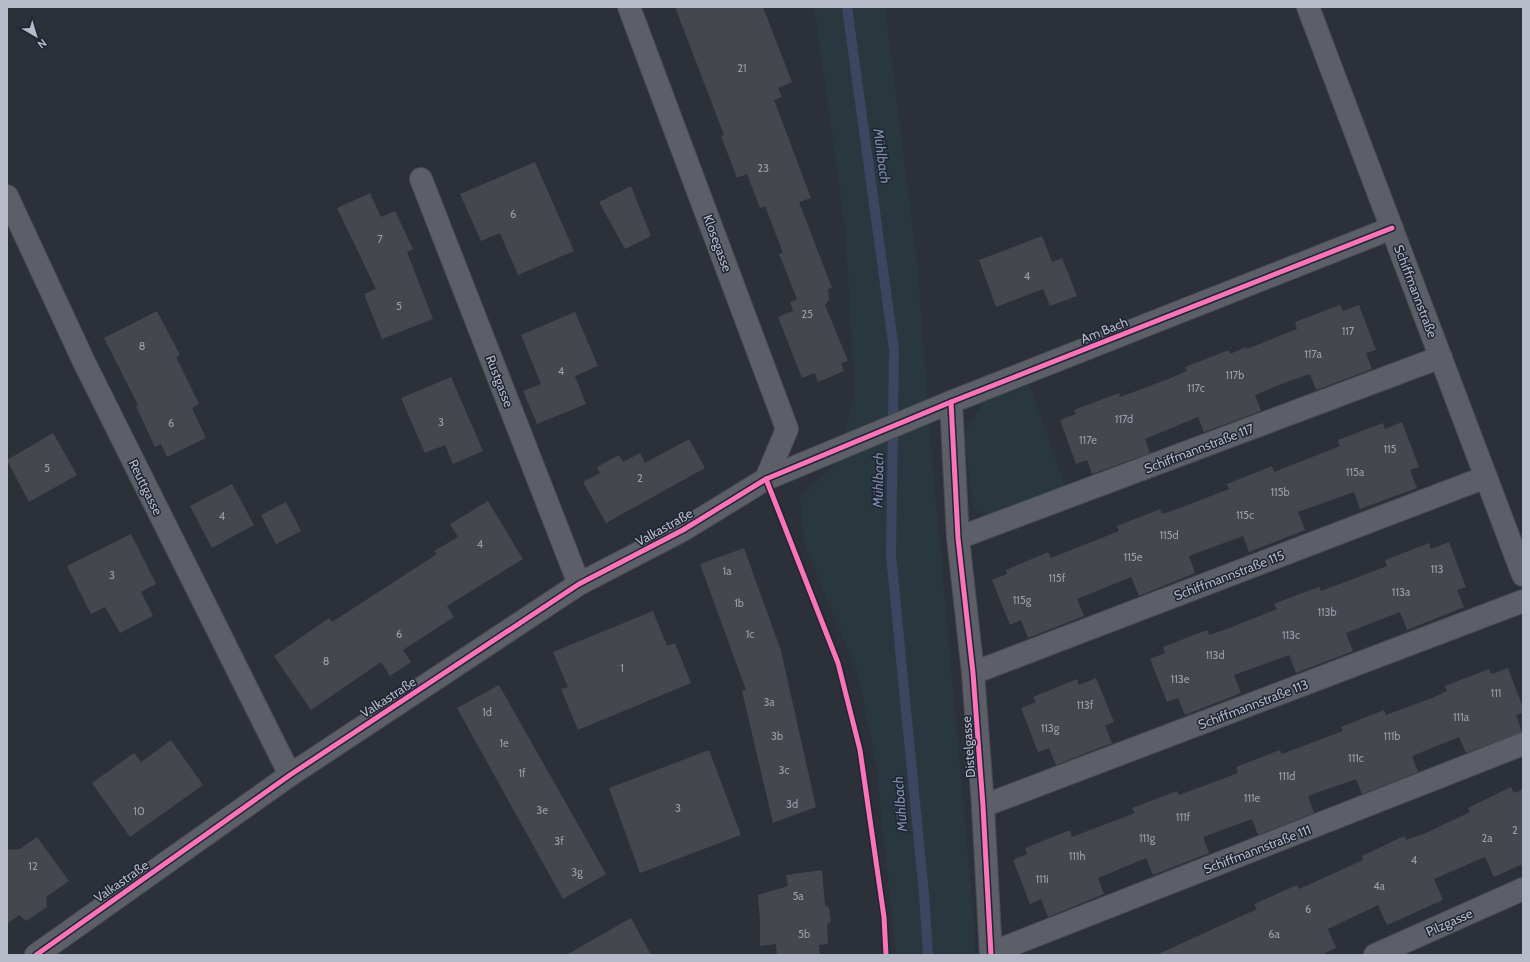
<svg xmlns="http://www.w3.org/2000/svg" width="1530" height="962" viewBox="0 0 1530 962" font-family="Cabin,sans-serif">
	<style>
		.green { fill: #29383e }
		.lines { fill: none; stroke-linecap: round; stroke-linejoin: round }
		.stream { stroke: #3c4661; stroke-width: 10 }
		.building { fill: #44474e }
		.minor-casing { stroke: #484b52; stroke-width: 24 }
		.minor { stroke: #5c5f67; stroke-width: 22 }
		.cycleway-casing { stroke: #202533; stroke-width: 8 }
		.cycleway { stroke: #fb73b8; stroke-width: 5 }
		.labels { text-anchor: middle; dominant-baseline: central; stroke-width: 3; stroke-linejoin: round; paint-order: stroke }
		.number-label { font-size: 11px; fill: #9a9eaa }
		.street-label { font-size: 13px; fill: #b7bbc9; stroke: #202533 }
		.water-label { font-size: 14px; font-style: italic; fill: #818dae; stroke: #202533 }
	</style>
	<rect width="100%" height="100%" fill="#2c3039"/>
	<g class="green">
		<path d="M 814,7 L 885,7 L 918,269 L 930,434 L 973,909 L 974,955 L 896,955 L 876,764 L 858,675 L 804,544 L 800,496 L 835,465 L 855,396 L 845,227 Z"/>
		<path d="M 1030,385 L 1065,486 L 987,515 L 973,508 L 964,433 L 984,402 Z"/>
	</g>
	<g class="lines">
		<path class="stream" d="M 847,7 L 894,350 L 891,556 L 924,894 L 928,955"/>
	</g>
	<g class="building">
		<path d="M 675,7 L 763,7 L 792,82 L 778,88 L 782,97 L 774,100 L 811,198 L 799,202 L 832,288 L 828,289 L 829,300 L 825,305 L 848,361 L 841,363 L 844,371 L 818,382 L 815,373 L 802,378 L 778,317 L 793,311 L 790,302 L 797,299 L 779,254 L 783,253 L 765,206 L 760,208 L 747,174 L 737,178 L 721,136 L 724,135 Z"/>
		<path d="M 535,162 L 574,251 L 518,275 L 500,233 L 481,241 L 460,194 Z"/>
		<path d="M 631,186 L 651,236 L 625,249 L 599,202 Z"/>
		<path d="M 370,193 L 381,217 L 395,211 L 413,249 L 407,252 L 433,319 L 382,339 L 364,294 L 376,289 L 337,208 Z"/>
		<path d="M 1042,236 L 1052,262 L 1062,258 L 1077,296 L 1050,306 L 1043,289 L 996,307 L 979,260 Z"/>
		<path d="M 1340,305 L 1343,311 L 1359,305 L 1376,350 L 1366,353 L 1372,369 L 1316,390 L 1310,374 L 1284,383 L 1255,395 L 1261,411 L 1204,432 L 1198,417 L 1145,439 L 1150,453 L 1092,474 L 1087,460 L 1076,464 L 1060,420 L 1076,414 L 1074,410 L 1119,393 L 1120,397 L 1171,378 L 1187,371 L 1185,367 L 1229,350 L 1230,354 L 1246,347 L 1247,349 L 1297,329 L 1295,322 Z"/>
		<path d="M 157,311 L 180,355 L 176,357 L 199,404 L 192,408 L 206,438 L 167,457 L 161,444 L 155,447 L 136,406 L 138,405 L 104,338 Z"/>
		<path d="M 575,312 L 598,366 L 575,376 L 586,404 L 537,424 L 523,391 L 541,384 L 521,335 Z"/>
		<path d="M 451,377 L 483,451 L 453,464 L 445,445 L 425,453 L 401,398 Z"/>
		<path d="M 1402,422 L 1419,467 L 1410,470 L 1417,488 L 1360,509 L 1354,492 L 1298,512 L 1305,530 L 1249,552 L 1243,536 L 1189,556 L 1195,573 L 1139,596 L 1131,577 L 1077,599 L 1084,616 L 1028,638 L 1021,620 L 1010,625 L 992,580 L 1007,574 L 1006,570 L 1048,552 L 1051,558 L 1119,531 L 1117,526 L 1160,509 L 1162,514 L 1180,508 L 1229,489 L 1227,484 L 1272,466 L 1274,472 L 1340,446 L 1338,440 L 1383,423 L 1385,429 Z"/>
		<path d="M 53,433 L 77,475 L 29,502 L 7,460 Z"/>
		<path d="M 689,439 L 705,468 L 606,523 L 583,482 L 600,473 L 597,467 L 619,455 L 623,462 L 640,453 L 645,463 Z"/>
		<path d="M 232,484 L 254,525 L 212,548 L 190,506 Z"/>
		<path d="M 488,501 L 523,559 L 447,606 L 454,617 L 403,650 L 411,662 L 390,676 L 381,662 L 311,710 L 274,656 L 329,618 L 332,622 L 437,554 L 434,551 L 458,537 L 450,524 Z"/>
		<path d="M 286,502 L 301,531 L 276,544 L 261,515 Z"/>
		<path d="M 131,534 L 156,584 L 141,592 L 153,616 L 120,633 L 105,607 L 91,614 L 67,566 Z"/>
		<path d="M 1449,542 L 1466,587 L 1457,590 L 1464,607 L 1407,630 L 1400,612 L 1346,633 L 1353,651 L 1296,673 L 1289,655 L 1234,675 L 1241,693 L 1185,715 L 1178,698 L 1167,702 L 1150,659 L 1165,653 L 1163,647 L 1207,630 L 1209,635 L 1227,629 L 1277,609 L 1274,604 L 1299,594 L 1319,587 L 1321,591 L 1387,566 L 1385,560 L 1429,543 L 1431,549 Z"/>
		<path d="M 744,548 L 781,651 L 816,807 L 773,823 L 742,691 L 746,690 L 700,564 Z"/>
		<path d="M 653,611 L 667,646 L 675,643 L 691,683 L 578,730 L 561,689 L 568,687 L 553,652 Z"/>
		<path d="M 1508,668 L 1523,708 L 1523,713 L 1516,715 L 1522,732 L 1466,753 L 1459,737 L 1412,756 L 1418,772 L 1362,794 L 1356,779 L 1308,796 L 1314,813 L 1258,835 L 1252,819 L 1203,837 L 1209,853 L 1153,875 L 1146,858 L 1098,878 L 1104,894 L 1048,917 L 1041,899 L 1030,904 L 1013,860 L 1027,854 L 1025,848 L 1070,830 L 1072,837 L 1135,813 L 1132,808 L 1177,791 L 1179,795 L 1238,773 L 1236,767 L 1280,750 L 1282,754 L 1343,731 L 1341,727 L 1384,710 L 1386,715 L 1432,698 L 1447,691 L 1445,686 L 1489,669 L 1491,674 Z"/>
		<path d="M 1096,678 L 1114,722 L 1105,726 L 1112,743 L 1056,765 L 1049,748 L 1038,752 L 1021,708 L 1036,702 L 1033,697 L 1077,679 L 1079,685 Z"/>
		<path d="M 499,685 L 606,874 L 563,899 L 457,708 Z"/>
		<path d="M 171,740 L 203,785 L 130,837 L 92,783 L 134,753 L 141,762 Z"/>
		<path d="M 709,750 L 741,835 L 640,873 L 609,788 Z"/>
		<path d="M 1511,787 L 1514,793 L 1523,789 L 1523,864 L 1494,877 L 1485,857 L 1434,879 L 1443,900 L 1387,925 L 1378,905 L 1328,929 L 1336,948 L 1321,955 L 1156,955 L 1257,909 L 1254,904 L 1297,885 L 1299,889 L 1317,881 L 1363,860 L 1362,856 L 1404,836 L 1406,840 L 1426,833 L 1470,812 L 1468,808 Z"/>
		<path d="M 37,837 L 69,881 L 46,897 L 47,907 L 26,921 L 19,915 L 7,924 L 7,850 L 20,849 Z"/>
		<path d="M 822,870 L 825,905 L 829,908 L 831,921 L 827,925 L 828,944 L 819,945 L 820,955 L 777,955 L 776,944 L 760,946 L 760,920 L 758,895 L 788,886 L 786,875 Z"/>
		<path d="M 631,918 L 651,955 L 566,955 Z"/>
	</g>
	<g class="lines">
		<defs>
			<g id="minor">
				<path d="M 629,7 L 787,429 L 766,479"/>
				<path d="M 1308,7 L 1523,575"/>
				<path d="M 421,179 L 579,584"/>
				<path d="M 7,196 L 85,364 L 290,775"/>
				<path d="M 958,538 L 1441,357"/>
				<path d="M 973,673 L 1486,477"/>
				<path d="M 983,806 L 1523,601"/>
				<path d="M 991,953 L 1523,744"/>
				<path d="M 36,955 L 290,775 L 579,584 L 683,530 L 766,479 L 951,402"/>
				<path d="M 991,955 L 983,806 L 973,673 L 958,538 L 951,402 L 1392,228"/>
				<path d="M 1375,955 L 1523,889"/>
			</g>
		</defs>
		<use href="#minor" class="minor-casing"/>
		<use href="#minor" class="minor"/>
		<defs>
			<g id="cycleway">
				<path d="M 766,479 L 838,663 L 860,750 L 884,917 L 886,955"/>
				<path d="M 36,955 L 290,775 L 579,584 L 683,530 L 766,479 L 951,402"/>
				<path d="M 991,955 L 983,806 L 973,673 L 958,538 L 951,402 L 1392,228"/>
			</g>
		</defs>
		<use href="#cycleway" class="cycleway-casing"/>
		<use href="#cycleway" class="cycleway"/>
	</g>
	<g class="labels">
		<g class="number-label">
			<text x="742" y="68">21</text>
			<text x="763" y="168">23</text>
			<text x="513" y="214">6</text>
			<text x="380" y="239">7</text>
			<text x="1027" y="276">4</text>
			<text x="399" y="306">5</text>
			<text x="807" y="314">25</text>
			<text x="1348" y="331">117</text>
			<text x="142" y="346">8</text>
			<text x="1313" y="354">117a</text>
			<text x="561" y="371">4</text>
			<text x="1235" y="375">117b</text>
			<text x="1196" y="388">117c</text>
			<text x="1124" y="419">117d</text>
			<text x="441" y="422">3</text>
			<text x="171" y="423">6</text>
			<text x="1088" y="440">117e</text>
			<text x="1390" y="449">115</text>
			<text x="47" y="468">5</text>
			<text x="1355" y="472">115a</text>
			<text x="640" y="478">2</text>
			<text x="1280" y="492">115b</text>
			<text x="1245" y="515">115c</text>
			<text x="222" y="516">4</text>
			<text x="1169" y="535">115d</text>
			<text x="480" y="544">4</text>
			<text x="1133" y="557">115e</text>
			<text x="1437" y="569">113</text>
			<text x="727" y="571">1a</text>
			<text x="112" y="575">3</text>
			<text x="1057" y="578">115f</text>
			<text x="1401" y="592">113a</text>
			<text x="1022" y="600">115g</text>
			<text x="739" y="603">1b</text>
			<text x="1327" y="612">113b</text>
			<text x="399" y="634">6</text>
			<text x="750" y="634">1c</text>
			<text x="1291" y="635">113c</text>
			<text x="1215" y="655">113d</text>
			<text x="326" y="661">8</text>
			<text x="622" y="668">1</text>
			<text x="1180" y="679">113e</text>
			<text x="1496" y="693">111</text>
			<text x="769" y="702">3a</text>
			<text x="1085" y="705">113f</text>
			<text x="487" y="712">1d</text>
			<text x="1461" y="717">111a</text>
			<text x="1050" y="728">113g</text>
			<text x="777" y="736">3b</text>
			<text x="1392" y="736">111b</text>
			<text x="504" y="743">1e</text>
			<text x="1356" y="758">111c</text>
			<text x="784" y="770">3c</text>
			<text x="522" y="773">1f</text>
			<text x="1287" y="776">111d</text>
			<text x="1252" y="798">111e</text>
			<text x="792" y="804">3d</text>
			<text x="678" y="808">3</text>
			<text x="542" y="810">3e</text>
			<text x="139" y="811">10</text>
			<text x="1183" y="817">111f</text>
			<text x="1515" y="830">2</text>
			<text x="1147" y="838">111g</text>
			<text x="1487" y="838">2a</text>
			<text x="559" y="841">3f</text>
			<text x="1077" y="856">111h</text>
			<text x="1414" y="860">4</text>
			<text x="33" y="866">12</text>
			<text x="577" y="872">3g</text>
			<text x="1042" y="879">111i</text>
			<text x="1379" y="886">4a</text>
			<text x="798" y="896">5a</text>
			<text x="1308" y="909">6</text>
			<text x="804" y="934">5b</text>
			<text x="1274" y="934">6a</text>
		</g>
		<g class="street-label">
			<text transform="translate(718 243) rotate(70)">Klosegasse</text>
			<text transform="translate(1416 291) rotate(69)">Schiffmannstraße</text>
			<text transform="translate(1104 330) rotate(-22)">Am Bach</text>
			<text transform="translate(500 381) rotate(69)">Rustgasse</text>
			<text transform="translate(1199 448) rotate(-21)">Schiffmannstraße 117</text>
			<text transform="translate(146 487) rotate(64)">Reuttgasse</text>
			<text transform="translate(664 527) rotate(-29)">Valkastraße</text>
			<text transform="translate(1229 575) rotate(-21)">Schiffmannstraße 115</text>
			<text transform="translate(388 697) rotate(-33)">Valkastraße</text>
			<text transform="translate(1253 704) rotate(-21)">Schiffmannstraße 113</text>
			<text transform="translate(968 747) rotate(-94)">Distelgasse</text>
			<text transform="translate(1257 849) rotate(-21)">Schiffmannstraße 111</text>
			<text transform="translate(121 881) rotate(-35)">Valkastraße</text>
			<text transform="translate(1449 922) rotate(-24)">Pilzgasse</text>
		</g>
		<g class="water-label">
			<text transform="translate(882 156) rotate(82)">Mühlbach</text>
			<text transform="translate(878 480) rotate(-89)">Mühlbach</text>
			<text transform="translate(900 804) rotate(-95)">Mühlbach</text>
		</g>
	</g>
	<rect width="1530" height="962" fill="none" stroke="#b7bbc9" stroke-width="16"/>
	<g transform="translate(36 36) rotate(142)" stroke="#202533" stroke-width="3" paint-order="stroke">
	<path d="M0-3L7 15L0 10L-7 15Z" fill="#b7bbc9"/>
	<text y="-6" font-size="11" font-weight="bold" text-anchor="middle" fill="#b7bbc9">N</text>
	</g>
</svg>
